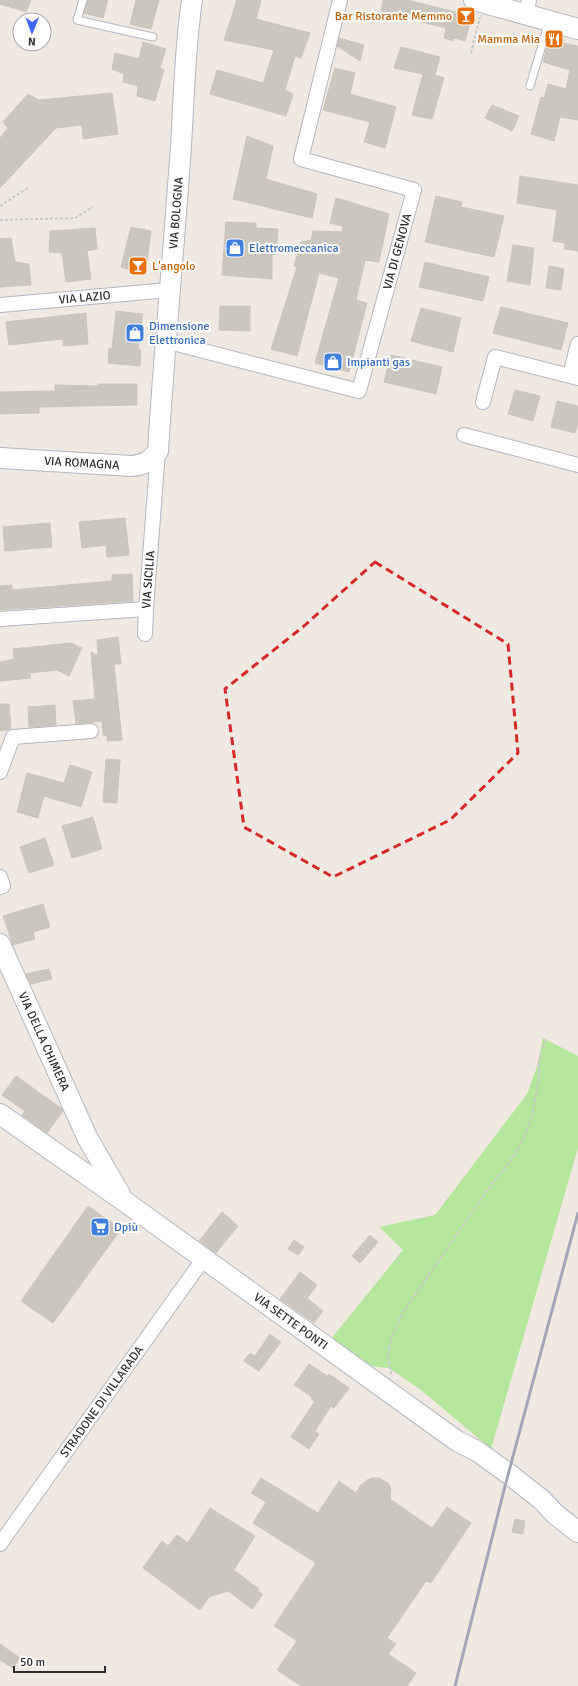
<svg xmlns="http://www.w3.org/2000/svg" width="578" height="1686" viewBox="0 0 578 1686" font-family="Signika,sans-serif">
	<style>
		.green { fill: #b6e59e }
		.building { fill: #cbc7bf; stroke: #cbc5ba }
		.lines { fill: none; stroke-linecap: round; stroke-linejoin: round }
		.lane-casing { stroke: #b4b7c1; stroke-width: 9 }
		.street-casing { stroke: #b4b7c1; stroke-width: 16 }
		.secondary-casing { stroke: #b4b7c1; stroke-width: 22 }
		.path { stroke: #c9c9c9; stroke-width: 2; stroke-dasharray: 3 2; stroke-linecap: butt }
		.lane { stroke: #fff; stroke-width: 7 }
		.street { stroke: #fff; stroke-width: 14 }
		.secondary { stroke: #fff; stroke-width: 20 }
		.rail { stroke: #a3a6b8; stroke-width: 3 }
		.marked { fill: none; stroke: #d62828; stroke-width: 3; stroke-dasharray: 8 5; stroke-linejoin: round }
		.labels { text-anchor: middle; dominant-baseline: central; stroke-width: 4; stroke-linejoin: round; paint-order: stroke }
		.food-label { font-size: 12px; fill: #c56008; stroke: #fff; text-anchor: end }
		.street-label { font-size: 12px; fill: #2e2e2e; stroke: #fff }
		.shop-label { font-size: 12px; fill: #366cbe; stroke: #fff; text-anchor: start }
	</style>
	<rect width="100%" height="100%" fill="#efe9e1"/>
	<path class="green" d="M 543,1038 L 578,1056 L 578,1148 L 491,1449 L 421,1390 L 389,1368 L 369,1366 L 331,1339 L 403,1250 L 379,1227 L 435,1215 L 527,1094 L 537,1067 Z"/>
	<g class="building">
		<path d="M 0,0 L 31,0 L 26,12 L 0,4 Z"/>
		<path d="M 88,0 L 108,0 L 103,18 L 84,13 Z"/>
		<path d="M 136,0 L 159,0 L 151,29 L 130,24 Z"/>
		<path d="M 237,0 L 261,0 L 256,19 L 310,33 L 301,58 L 295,56 L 285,90 L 293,94 L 286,116 L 210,94 L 217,70 L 263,83 L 274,50 L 224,40 Z"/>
		<path d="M 383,0 L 407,0 L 472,16 L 465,41 L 454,38 L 453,41 L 444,38 L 446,28 L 381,12 Z"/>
		<path d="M 550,36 L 564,40 L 563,43 L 578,46 L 578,120 L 560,117 L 554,141 L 531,134 L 541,97 L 544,98 L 548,84 L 566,89 L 570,70 L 543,62 Z"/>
		<path d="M 339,38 L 364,45 L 360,61 L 337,46 Z"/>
		<path d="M 143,42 L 166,49 L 160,68 L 164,70 L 155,101 L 137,96 L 138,86 L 123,82 L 124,74 L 112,69 L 115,53 L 139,59 Z"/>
		<path d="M 401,47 L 440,57 L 435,75 L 444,78 L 432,119 L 412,115 L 423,74 L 394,68 Z"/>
		<path d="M 335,68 L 355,73 L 350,94 L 396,107 L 385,148 L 364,142 L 370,122 L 323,110 Z"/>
		<path d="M 112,93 L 118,134 L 83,139 L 82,125 L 56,128 L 0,188 L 0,138 L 8,128 L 3,122 L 28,94 L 39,100 Z"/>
		<path d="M 492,105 L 519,116 L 512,131 L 485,118 Z"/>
		<path d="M 247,136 L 273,146 L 266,179 L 317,194 L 312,218 L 233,199 Z"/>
		<path d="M 520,176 L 578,185 L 578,251 L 564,249 L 565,243 L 553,241 L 557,210 L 517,203 Z"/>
		<path d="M 436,196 L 462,202 L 461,207 L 504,216 L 494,257 L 425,242 Z"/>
		<path d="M 336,198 L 389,214 L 379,262 L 365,260 L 356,300 L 367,303 L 349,372 L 315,363 L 339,278 L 319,273 L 297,356 L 271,349 L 297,267 L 294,266 L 301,242 L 311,240 L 313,231 L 342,232 L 343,226 L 330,223 Z"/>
		<path d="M 226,222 L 256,223 L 256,228 L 278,229 L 276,255 L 272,254 L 272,279 L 222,275 Z"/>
		<path d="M 131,227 L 151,231 L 147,261 L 141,273 L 121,267 Z"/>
		<path d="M 95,228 L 97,249 L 87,251 L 91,279 L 66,282 L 62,253 L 49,252 L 50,231 Z"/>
		<path d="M 11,238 L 15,262 L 29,264 L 31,285 L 0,287 L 0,239 Z"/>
		<path d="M 513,245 L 534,248 L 530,285 L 507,281 Z"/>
		<path d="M 425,262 L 489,277 L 483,301 L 419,287 Z"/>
		<path d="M 549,266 L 564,269 L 561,290 L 546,288 Z"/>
		<path d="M 220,306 L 250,306 L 250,331 L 219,330 Z"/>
		<path d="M 501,307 L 568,323 L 561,350 L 493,333 Z"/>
		<path d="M 421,308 L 461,318 L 453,352 L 411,341 Z"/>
		<path d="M 116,311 L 143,314 L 138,349 L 141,350 L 140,366 L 108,363 L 109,348 L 112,349 Z"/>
		<path d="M 86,313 L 88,344 L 63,346 L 63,339 L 9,345 L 6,322 Z"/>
		<path d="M 391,355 L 442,367 L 436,394 L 384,382 Z"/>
		<path d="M 98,384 L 137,384 L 137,405 L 39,407 L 39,413 L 0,414 L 0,392 L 55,391 L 55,385 L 98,386 Z"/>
		<path d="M 515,390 L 540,396 L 533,421 L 508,414 Z"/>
		<path d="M 557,401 L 578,406 L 578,422 L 575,433 L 551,427 Z"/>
		<path d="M 125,518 L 129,555 L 107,557 L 106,545 L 82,548 L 79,522 Z"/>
		<path d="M 50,523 L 52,547 L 5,551 L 3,527 Z"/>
		<path d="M 132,574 L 133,601 L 0,610 L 0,586 L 12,585 L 12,590 L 112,581 L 112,575 Z"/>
		<path d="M 118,637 L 121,664 L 114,664 L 122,740 L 107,741 L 107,736 L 103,735 L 102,721 L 76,724 L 73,701 L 95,699 L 91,652 L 98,656 L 97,640 Z"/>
		<path d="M 71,643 L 82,648 L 69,676 L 57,670 L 30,673 L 31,678 L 0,681 L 0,662 L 14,659 L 13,649 Z"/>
		<path d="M 0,704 L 9,704 L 11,729 L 0,731 Z"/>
		<path d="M 55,705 L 56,725 L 29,727 L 28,707 Z"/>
		<path d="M 106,759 L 120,760 L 117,803 L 103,802 Z"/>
		<path d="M 70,765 L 92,772 L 81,807 L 44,796 L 38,818 L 17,812 L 27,773 L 64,783 Z"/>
		<path d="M 93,817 L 102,849 L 72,858 L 62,826 Z"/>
		<path d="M 45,838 L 54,865 L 29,873 L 20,847 Z"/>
		<path d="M 43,904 L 50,927 L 33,932 L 35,939 L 13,945 L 3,916 Z"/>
		<path d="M 49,969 L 52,979 L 31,984 L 26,974 Z"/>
		<path d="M 16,1076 L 61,1108 L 63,1111 L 47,1133 L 22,1115 L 25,1111 L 2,1095 Z"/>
		<path d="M 88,1206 L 121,1229 L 53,1323 L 21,1301 Z"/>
		<path d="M 222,1212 L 238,1226 L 216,1253 L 199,1241 Z"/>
		<path d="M 370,1235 L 378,1242 L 360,1263 L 352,1256 Z"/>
		<path d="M 294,1240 L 304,1247 L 298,1255 L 288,1249 Z"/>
		<path d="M 300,1272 L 317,1285 L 307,1298 L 323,1311 L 314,1323 L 280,1299 Z"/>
		<path d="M 270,1334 L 281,1342 L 259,1371 L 244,1361 L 250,1353 L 255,1356 Z"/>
		<path d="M 309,1364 L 327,1376 L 329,1374 L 349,1388 L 334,1408 L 331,1406 L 315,1431 L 319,1434 L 309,1449 L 291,1437 L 315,1401 L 311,1399 L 312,1397 L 294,1385 Z"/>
		<path d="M 261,1478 L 318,1513 L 339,1481 L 356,1493 L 361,1485 L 367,1480 L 372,1478 L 379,1478 L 389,1484 L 391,1489 L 390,1499 L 432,1528 L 447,1507 L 471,1523 L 431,1583 L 426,1581 L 387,1638 L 396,1644 L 388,1654 L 416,1673 L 407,1686 L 301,1686 L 277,1670 L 297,1641 L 274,1626 L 316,1563 L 253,1523 L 266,1502 L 251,1493 Z"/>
		<path d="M 210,1508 L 255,1536 L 234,1570 L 259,1589 L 258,1591 L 263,1594 L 252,1609 L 228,1591 L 209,1597 L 200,1610 L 143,1568 L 162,1541 L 168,1546 L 177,1535 L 188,1543 Z"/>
		<path d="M 515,1519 L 525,1521 L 523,1534 L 512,1532 Z"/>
		<path d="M 0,1644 L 20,1658 L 13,1668 L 0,1660 Z"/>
	</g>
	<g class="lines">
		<defs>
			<g id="lane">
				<path d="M 83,0 L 77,20 L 153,37"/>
				<path d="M 530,86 L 549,21"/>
			</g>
			<g id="street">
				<path d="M 526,14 L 529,0"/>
				<path id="s1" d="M 0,305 L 169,290"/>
				<path id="s2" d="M 165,341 L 359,391 L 414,190 L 301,159 L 340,0"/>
				<path d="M 570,375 L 578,344"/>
				<path d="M 483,402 L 495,357 L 578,378"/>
				<path d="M 464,435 L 578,465"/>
				<path id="s3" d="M 0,619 L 146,609 L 158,451"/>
				<path d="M 145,634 L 146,609"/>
				<path d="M 0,772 L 13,737 L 91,731"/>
				<path d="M 0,877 L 3,886 L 0,887"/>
				<path id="s4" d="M 0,1544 L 204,1258"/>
			</g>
			<g id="secondary">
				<path d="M 474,0 L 578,29"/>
				<path id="s5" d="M 0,458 L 131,466 C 144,465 150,462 158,451 C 164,354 173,257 180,160 C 184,107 184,53 192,0"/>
				<path id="s6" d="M 0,944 L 88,1139 L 120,1194"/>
				<path id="s7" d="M 0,1114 L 124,1201 L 457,1441 L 477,1451 L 509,1474 L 542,1500 L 555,1514 L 578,1532"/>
			</g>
		</defs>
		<use href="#lane" class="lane-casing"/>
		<use href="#street" class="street-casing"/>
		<use href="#secondary" class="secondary-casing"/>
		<g class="path">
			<path d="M 471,53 L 480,17"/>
			<path d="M 0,206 L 29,187"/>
			<path d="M 0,220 L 75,218 L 93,207"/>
			<path d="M 391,1374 L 388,1357 L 391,1339 L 402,1314 L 488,1189 L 511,1160 L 522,1142 L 532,1116 L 539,1078 L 539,1059 L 546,1040"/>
		</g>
		<use href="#lane" class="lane"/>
		<use href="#street" class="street"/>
		<use href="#secondary" class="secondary"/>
		<path class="rail" d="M 455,1686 L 504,1490 L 578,1213"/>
	</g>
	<path class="marked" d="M 375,562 L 508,644 L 518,753 L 450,820 L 333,877 L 244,827 L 225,689 L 304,626 Z"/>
	<defs>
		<symbol id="bar-square" viewBox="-11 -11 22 22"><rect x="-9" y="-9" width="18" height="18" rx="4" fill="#e8710a" stroke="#fff"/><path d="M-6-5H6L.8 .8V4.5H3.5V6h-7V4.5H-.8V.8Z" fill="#fff"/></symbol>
		<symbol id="restaurant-square" viewBox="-11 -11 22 22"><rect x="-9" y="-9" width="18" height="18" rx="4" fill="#e8710a" stroke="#fff"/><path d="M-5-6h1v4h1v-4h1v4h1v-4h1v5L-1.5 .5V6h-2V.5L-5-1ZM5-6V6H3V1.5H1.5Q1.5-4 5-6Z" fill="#fff"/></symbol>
		<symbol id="shop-square" viewBox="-11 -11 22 22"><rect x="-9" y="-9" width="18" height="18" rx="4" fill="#3f7fe0" stroke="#fff"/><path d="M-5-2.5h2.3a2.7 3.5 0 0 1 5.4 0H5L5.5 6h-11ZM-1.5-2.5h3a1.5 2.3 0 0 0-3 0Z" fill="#fff"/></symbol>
		<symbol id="supermarket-square" viewBox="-11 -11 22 22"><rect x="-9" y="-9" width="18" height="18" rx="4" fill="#3f7fe0" stroke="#fff"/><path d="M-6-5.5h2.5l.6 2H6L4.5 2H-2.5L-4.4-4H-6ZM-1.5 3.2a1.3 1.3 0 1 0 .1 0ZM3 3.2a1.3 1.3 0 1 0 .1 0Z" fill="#fff"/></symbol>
	</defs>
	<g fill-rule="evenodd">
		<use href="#bar-square" x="455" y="5" width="22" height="22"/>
		<use href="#restaurant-square" x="543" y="28" width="22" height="22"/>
		<use href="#shop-square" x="224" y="237" width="22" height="22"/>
		<use href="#bar-square" x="127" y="255" width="22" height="22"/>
		<use href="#shop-square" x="124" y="322" width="22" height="22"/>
		<use href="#shop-square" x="322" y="351" width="22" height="22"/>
		<use href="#supermarket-square" x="89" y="1216" width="22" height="22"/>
	</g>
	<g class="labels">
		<g class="food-label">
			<text x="452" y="16">Bar Ristorante Memmo</text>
			<text x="540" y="39">Mamma Mia</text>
			<text x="152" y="266" text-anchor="start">L'angolo</text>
		</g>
		<g class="street-label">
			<text stroke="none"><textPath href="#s5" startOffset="402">VIA BOLOGNA</textPath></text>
			<text stroke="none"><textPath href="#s2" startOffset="345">VIA DI GENOVA</textPath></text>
			<text stroke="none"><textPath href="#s1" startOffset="85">VIA LAZIO</textPath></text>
			<text stroke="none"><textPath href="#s5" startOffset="82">VIA ROMAGNA</textPath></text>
			<text stroke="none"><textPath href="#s3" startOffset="176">VIA SICILIA</textPath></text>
			<text stroke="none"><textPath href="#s6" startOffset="107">VIA DELLA CHIMERA</textPath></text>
			<text stroke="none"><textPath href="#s7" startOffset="357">VIA SETTE PONTI</textPath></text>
			<text stroke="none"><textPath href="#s4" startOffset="175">STRADONE DI VILLARADA</textPath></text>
		</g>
		<g class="shop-label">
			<text x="249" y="248">Elettromeccanica</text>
			<text x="149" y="326">Dimensione<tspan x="149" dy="14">Elettronica</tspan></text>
			<text x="347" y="362">Impianti gas</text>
			<text x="114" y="1227">Dpiù</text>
		</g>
	</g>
	<g transform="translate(32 32) rotate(181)"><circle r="19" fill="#ffffff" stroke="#ababab"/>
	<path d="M0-3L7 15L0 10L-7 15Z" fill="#4264fb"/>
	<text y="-6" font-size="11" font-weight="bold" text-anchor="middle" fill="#2e2e2e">N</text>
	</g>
	<path d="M14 1666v6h91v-6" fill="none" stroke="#2e2e2e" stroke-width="2"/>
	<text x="20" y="1666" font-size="12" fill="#2e2e2e" stroke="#ffffff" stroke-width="3" paint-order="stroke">50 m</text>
</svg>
